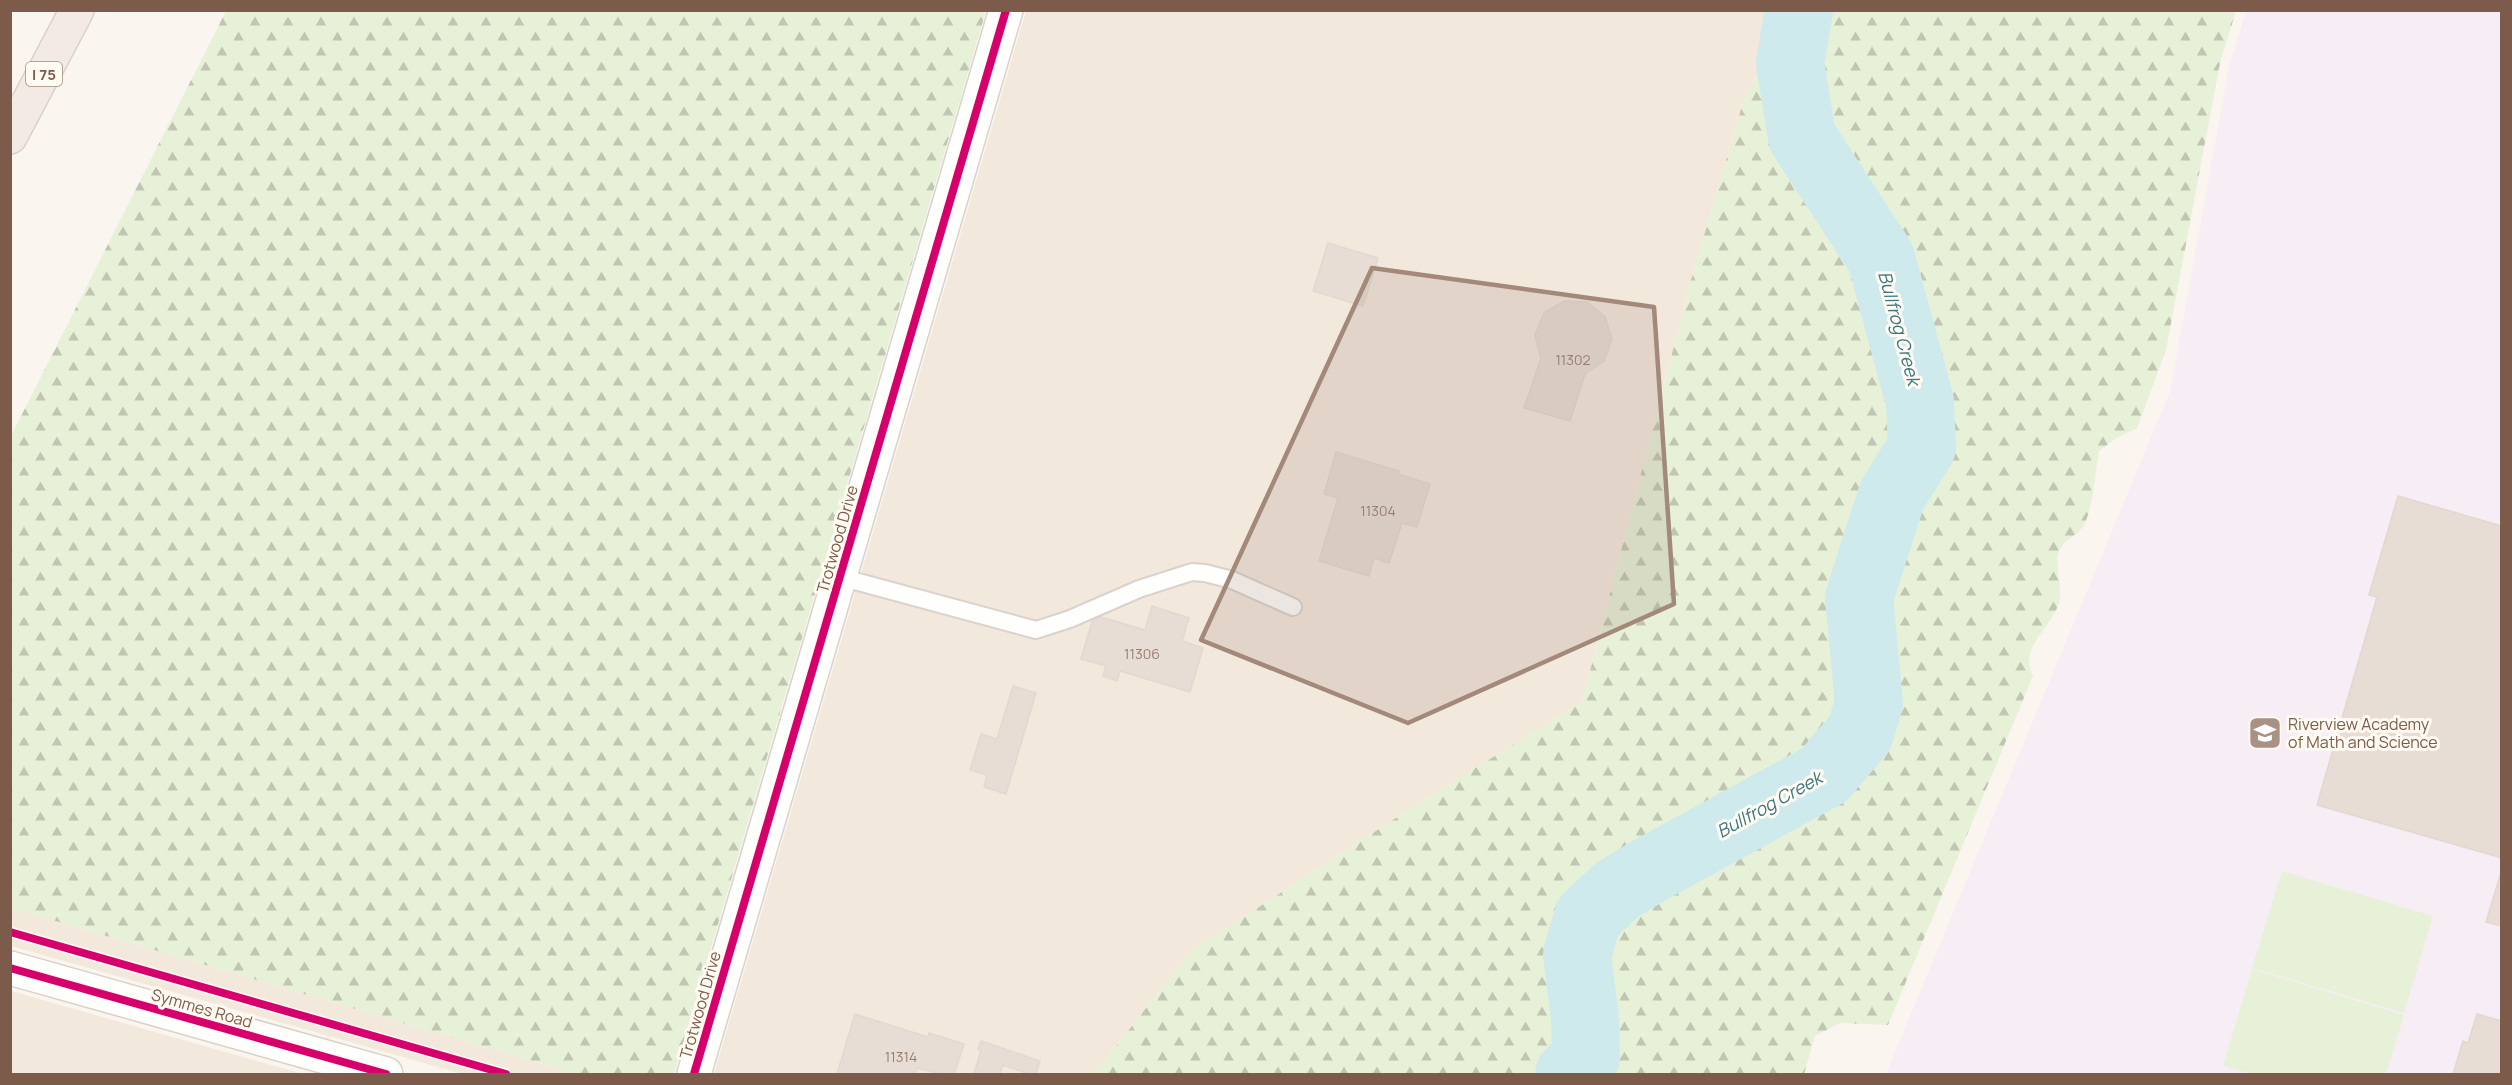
<svg xmlns="http://www.w3.org/2000/svg" width="2512" height="1085" viewBox="0 0 2512 1085" font-family="Manrope,sans-serif">
	<style>
		.residential { fill: #f3e8dc }
		.education { fill: #f6edf5 }
		.grass { fill: #e7f1d8 }
		.forest { fill: url(#forest-firs) }
		.lines { fill: none; stroke-linecap: round; stroke-linejoin: round }
		.river { stroke: #cfeaec; stroke-width: 68 }
		.building { fill: #e7ddd5; stroke: #e3d8d0; stroke-width: 1.5 }
		.lane-casing { stroke: #dad2cc; stroke-width: 20 }
		.street-casing { stroke: #dad2cc; stroke-width: 36 }
		.secondary-casing { stroke: #dad0ca; stroke-width: 36 }
		.highway-casing { stroke: #dcd1ca; stroke-width: 36 }
		.lane { stroke: #fefefc; stroke-width: 16 }
		.street { stroke: #fefefc; stroke-width: 33 }
		.secondary { stroke: #fefefc; stroke-width: 33 }
		.highway { stroke: #f3eae6; stroke-width: 33 }
		.cycleway-casing { stroke: #fffaf2; stroke-width: 11 }
		.cycleway { stroke: #d6006c; stroke-width: 8 }
		.marked { fill: #a2897a; fill-opacity: 0.2; stroke: #a2897a; stroke-width: 4.5; stroke-linejoin: round }
		.labels { text-anchor: middle; dominant-baseline: central; stroke-width: 6; stroke-linejoin: round; paint-order: stroke }
		.number-label { font-size: 14px; fill: #997e6f }
		.shield { fill: #fffaf2; stroke: #a48b7c; stroke-width: 1.5 }
		.shield-label { font-size: 15px; font-weight: bold; fill: #7d5b4a }
		.street-label { font-size: 16px; fill: #7d5b4a; stroke: #fffaf2 }
		.poi-label { font-size: 16px; fill: #7d5b4a; stroke: #fffaf2; text-anchor: start }
		.water-label { font-size: 18px; font-style: italic; fill: #3b7882; stroke: #fffaf2 }
	</style>
	<defs>
		<pattern id="forest-firs" width="22" height="20" patternUnits="userSpaceOnUse" patternTransform="scale(1.5)"><rect width="22" height="20" fill="#e7f1d8"/><path d="M5 1l3.5 6h-7zM16 11l3.5 6h-7z" fill="#c0c6b1"/></pattern>
	</defs>
	<rect width="100%" height="100%" fill="#faf5ee"/>
	<g class="residential">
		<path d="M 1026,11 L 1794,11 L 1744,99 L 1691,280 L 1582,702 L 1416,805 L 1191,951 L 1094,1074 L 714,1074 Z"/>
		<path d="M 10,908 L 11,908 L 577,1074 L 463,1074 L 11,946 Z"/>
		<path d="M 11,991 L 303,1074 L 11,1074 Z"/>
	</g>
	<path class="education" d="M 2246,11 L 2501,11 L 2501,1074 L 1886,1074 L 2170,392 L 2229,67 Z"/>
	<g class="grass">
		<path d="M 2282,871 L 2433,916 L 2404,1013 L 2252,968 Z"/>
		<path d="M 2252,969 L 2404,1015 L 2386,1074 L 2252,1074 L 2223,1066 Z"/>
	</g>
	<g class="forest">
		<path d="M 226,11 L 986,11 L 674,1074 L 577,1074 L 11,908 L 11,436 Z"/>
		<path d="M 1794,11 L 2236,11 L 2220,63 L 2166,350 L 2137,428 L 2118,437 L 2099,451 C 2095,472 2093,513 2082,528 C 2076,536 2063,540 2059,551 C 2054,563 2063,588 2059,602 C 2052,629 2018,646 2033,676 L 1888,1025 L 1840,1023 L 1815,1036 L 1804,1074 L 1094,1074 L 1191,951 L 1416,805 L 1582,702 L 1691,280 L 1744,99 Z"/>
	</g>
	<g class="lines">
		<path class="river" d="M 1569,1074 L 1586,1057 L 1585,1018 L 1577,955 L 1588,917 L 1617,890 L 1650,870 L 1824,775 L 1860,733 L 1869,703 L 1859,598 L 1892,495 L 1922,447 L 1920,402 L 1881,258 L 1802,137 L 1790,63 L 1799,10"/>
	</g>
	<g class="building">
		<path d="M 1328,243 L 1378,258 L 1363,306 L 1313,291 Z"/>
		<path d="M 1564,301 L 1587,302 L 1605,317 L 1612,339 L 1604,361 L 1585,374 L 1570,421 L 1524,408 L 1541,358 L 1535,335 L 1544,313 Z"/>
		<path d="M 1336,452 L 1399,471 L 1398,474 L 1430,484 L 1417,527 L 1402,523 L 1389,563 L 1374,558 L 1369,576 L 1319,561 L 1338,498 L 1324,494 Z"/>
		<path d="M 2398,496 L 2502,526 L 2502,858 L 2317,805 L 2377,597 L 2369,595 Z"/>
		<path d="M 1152,606 L 1189,618 L 1182,641 L 1203,648 L 1190,692 L 1120,671 L 1117,681 L 1103,676 L 1106,666 L 1081,659 L 1094,615 L 1145,630 Z"/>
		<path d="M 1013,686 L 1036,693 L 1006,794 L 984,787 L 987,775 L 970,770 L 981,734 L 997,739 Z"/>
		<path d="M 2502,869 L 2502,926 L 2486,922 Z"/>
		<path d="M 855,1014 L 928,1037 L 929,1033 L 964,1044 L 954,1074 L 940,1074 L 917,1068 L 915,1074 L 837,1074 Z"/>
		<path d="M 2477,1014 L 2502,1021 L 2502,1074 L 2453,1074 L 2463,1041 L 2468,1043 Z"/>
		<path d="M 981,1041 L 1040,1061 L 1036,1074 L 1029,1074 L 1003,1065 L 1000,1074 L 974,1074 L 981,1050 L 978,1049 Z"/>
	</g>
	<g class="lines">
		<defs>
			<path id="lane" d="M 840,577 L 1036,630 L 1070,619 L 1139,589 L 1192,572 L 1205,573 L 1232,580 L 1293,607"/>
			<path id="street" d="M 694,1074 L 1006,10"/>
			<path id="secondary" d="M 10,968 L 386,1074"/>
			<path id="highway" d="M 10,137 L 77,10"/>
		</defs>
		<use href="#lane" class="lane-casing"/>
		<use href="#street" class="street-casing"/>
		<use href="#secondary" class="secondary-casing"/>
		<use href="#highway" class="highway-casing"/>
		<use href="#lane" class="lane"/>
		<use href="#street" class="street"/>
		<use href="#secondary" class="secondary"/>
		<use href="#highway" class="highway"/>
		<defs>
			<g id="cycleway">
				<path d="M 10,932 L 506,1074"/>
				<path d="M 10,968 L 386,1074"/>
				<path d="M 694,1074 L 1006,10"/>
			</g>
		</defs>
		<use href="#cycleway" class="cycleway-casing"/>
		<use href="#cycleway" class="cycleway"/>
	</g>
	<path class="marked" d="M 1372,268 L 1654,307 L 1674,604 L 1408,723 L 1201,640 Z"/>
	<defs>
		<symbol id="school-square" viewBox="-11 -11 22 22"><rect x="-9" y="-9" width="18" height="18" rx="4" fill="#a99183" stroke="#fffaf2"/><path d="M0-5L7-2L0 1L-7-2ZM-4 1L0 2.5L4 1V4Q0 6-4 4Z" fill="#fff"/></symbol>
	</defs>
	<g fill-rule="evenodd">
		<use href="#school-square" x="2246" y="714" width="38" height="38"/>
	</g>
	<g class="labels">
		<g class="number-label">
			<text x="1573" y="359">11302</text>
			<text x="1378" y="510">11304</text>
			<text x="1142" y="653">11306</text>
			<text x="901" y="1056">11314</text>
		</g>
		<rect class="shield" x="26" y="62" width="36" height="24" rx="4.5"/>
		<g class="shield-label">
			<text x="44" y="74">I 75</text>
		</g>
		<g class="street-label">
			<text transform="translate(837 539) rotate(-74)">Trotwood Drive</text>
			<text transform="translate(700 1005) rotate(-74)">Trotwood Drive</text>
			<text transform="translate(202 1008) rotate(16)">Symmes Road</text>
		</g>
		<g class="poi-label">
			<text x="2288" y="724">Riverview Academy<tspan x="2288" dy="18">of Math and Science</tspan></text>
		</g>
		<g class="water-label">
			<text transform="translate(1900 328) rotate(75)">Bullfrog Creek</text>
			<text transform="translate(1769 804) rotate(-29)">Bullfrog Creek</text>
		</g>
	</g>
	<rect width="2512" height="1085" fill="none" stroke="#7d5b4a" stroke-width="24"/>
</svg>
